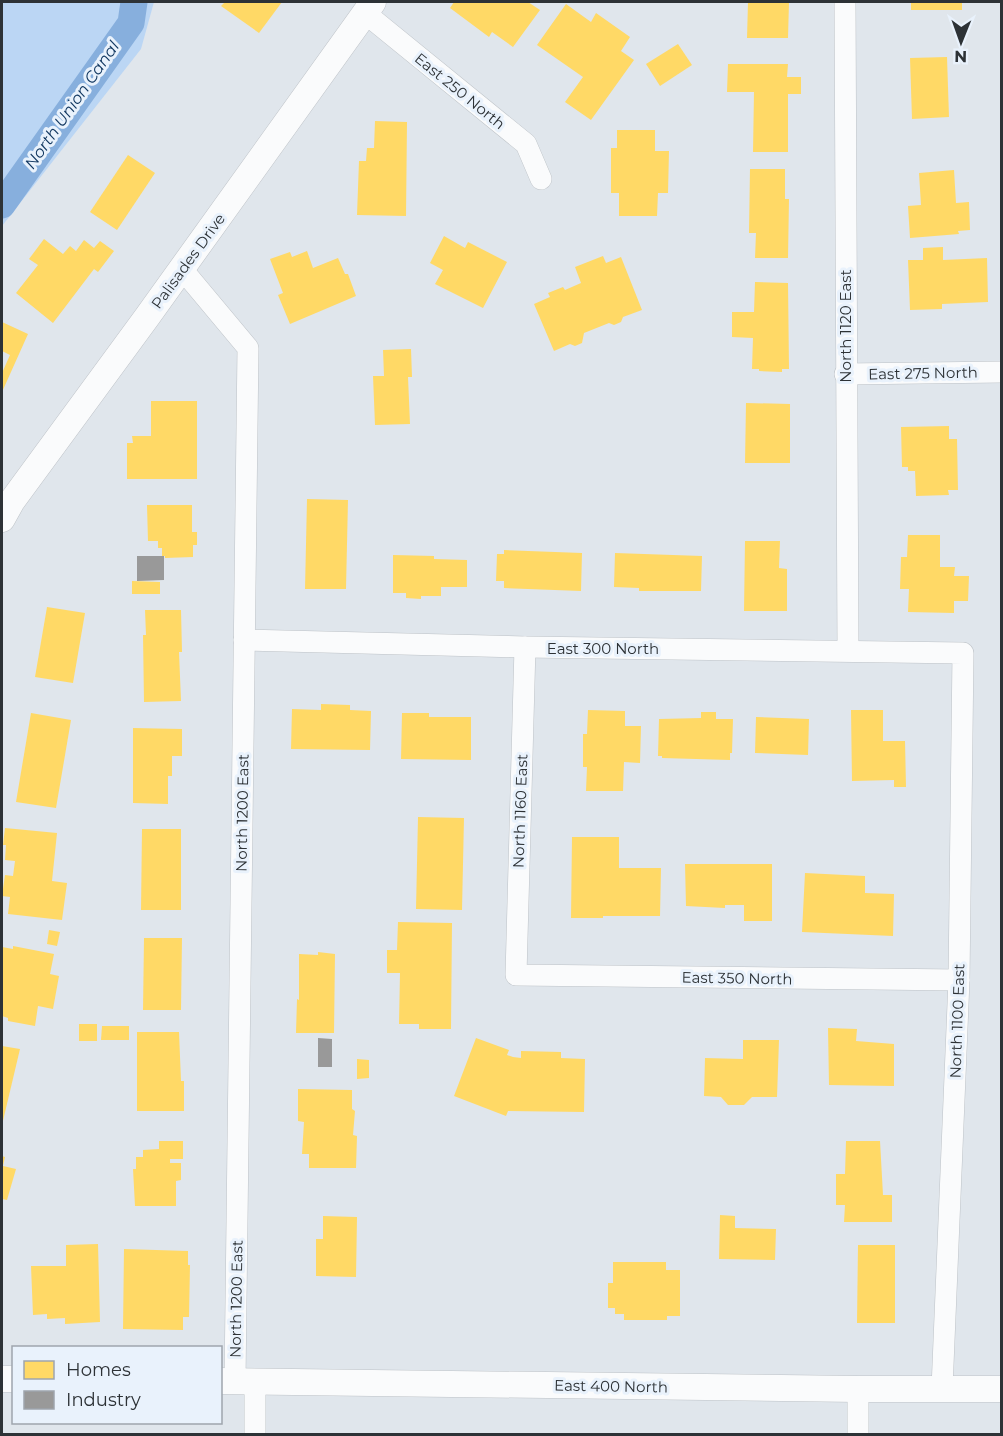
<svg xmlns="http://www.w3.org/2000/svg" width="1003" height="1436" viewBox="0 0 1003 1436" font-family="Montserrat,sans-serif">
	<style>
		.green { fill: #bbd6f4 }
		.homes { fill: #ffd966 }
		.industry { fill: #999 }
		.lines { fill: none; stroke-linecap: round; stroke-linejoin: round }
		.canal { stroke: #87afdd; stroke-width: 27 }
		.minor-casing { stroke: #bdc2c7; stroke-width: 22 }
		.tertiary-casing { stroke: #bdc2c7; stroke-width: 27 }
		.minor { stroke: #fafbfc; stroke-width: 21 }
		.tertiary { stroke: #fafbfc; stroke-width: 26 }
		.labels { text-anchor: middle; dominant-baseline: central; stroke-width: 6; stroke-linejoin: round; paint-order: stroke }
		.street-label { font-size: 15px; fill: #2d3236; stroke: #e9f2fc }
		.water-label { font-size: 16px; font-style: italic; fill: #123861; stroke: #e9f2fc }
	</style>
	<rect width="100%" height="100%" fill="#e0e6ec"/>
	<path class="green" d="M 2,2 L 154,2 L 141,49 L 2,226 Z"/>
	<g class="homes">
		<path d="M 225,2 L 282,2 L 259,33 L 221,6 Z"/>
		<path d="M 454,2 L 528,2 L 540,10 L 513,47 L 492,32 L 489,37 L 450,8 Z"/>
		<path d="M 748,2 L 789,2 L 788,38 L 747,38 Z"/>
		<rect x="911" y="2" width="51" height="8"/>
		<path d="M 566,4 L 591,22 L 596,13 L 630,37 L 621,51 L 634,60 L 591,120 L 565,102 L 583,77 L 537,45 Z"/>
		<path d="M 678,44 L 692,65 L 660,86 L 646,64 Z"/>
		<path d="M 947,57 L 949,117 L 912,119 L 910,58 Z"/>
		<path d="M 728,64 L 788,64 L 787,77 L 801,77 L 801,94 L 788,94 L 788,152 L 753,152 L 754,92 L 727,92 Z"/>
		<path d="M 375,121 L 407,122 L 406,216 L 357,215 L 359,161 L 366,161 L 367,148 L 374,148 Z"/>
		<path d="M 617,130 L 655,130 L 655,151 L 669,151 L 668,193 L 658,193 L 657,216 L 619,216 L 619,193 L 611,193 L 611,148 L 617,148 Z"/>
		<path d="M 128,155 L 155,173 L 117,230 L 90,212 Z"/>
		<path d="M 750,169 L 785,169 L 785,199 L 789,199 L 788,258 L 755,258 L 756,233 L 749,233 Z"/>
		<path d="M 954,170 L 956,203 L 969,202 L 970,230 L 958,231 L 959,234 L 910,238 L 908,206 L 921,205 L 919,173 Z"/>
		<path d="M 444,236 L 465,248 L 468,242 L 507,262 L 483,308 L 435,284 L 443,270 L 430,263 Z"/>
		<path d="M 44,239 L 63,254 L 70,246 L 76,251 L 84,240 L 94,248 L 100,241 L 114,251 L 98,272 L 94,269 L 53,323 L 16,293 L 38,265 L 29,259 Z"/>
		<path d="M 943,247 L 943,260 L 987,258 L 988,302 L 942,304 L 942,309 L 910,310 L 908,260 L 923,260 L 923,248 Z"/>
		<path d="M 307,251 L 313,268 L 338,258 L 345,274 L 348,274 L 356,296 L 290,324 L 278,295 L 283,293 L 270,259 L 290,252 L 292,257 Z"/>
		<path d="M 603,256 L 606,263 L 621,257 L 642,310 L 623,317 L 621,322 L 614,325 L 609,323 L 584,333 L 582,343 L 575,346 L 570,344 L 554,351 L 534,304 L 550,297 L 548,293 L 563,287 L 565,290 L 581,283 L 575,267 Z"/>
		<path d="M 755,282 L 788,283 L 789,369 L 782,369 L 782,372 L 759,371 L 759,369 L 752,369 L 753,338 L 732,337 L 732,312 L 754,312 Z"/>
		<path d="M 2,322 L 28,334 L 2,392 L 2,373 L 10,355 L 2,351 Z"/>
		<path d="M 411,349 L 412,377 L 408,377 L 410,424 L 375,425 L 373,376 L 384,376 L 383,350 Z"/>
		<path d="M 151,401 L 197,401 L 197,479 L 127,479 L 127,443 L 133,443 L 132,436 L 151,436 Z"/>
		<path d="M 746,403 L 790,404 L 790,463 L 745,463 Z"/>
		<path d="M 949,426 L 949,439 L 957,439 L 958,490 L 948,490 L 949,495 L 916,496 L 915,471 L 908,471 L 908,467 L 902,467 L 901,427 Z"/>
		<path d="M 307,499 L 348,500 L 346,589 L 305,589 Z"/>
		<path d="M 147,505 L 192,505 L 192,532 L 197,532 L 197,545 L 193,545 L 193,557 L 165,558 L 165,556 L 162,556 L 162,548 L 158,548 L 158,541 L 148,541 Z"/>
		<path d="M 908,535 L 940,535 L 940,567 L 955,567 L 954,576 L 969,576 L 968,601 L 954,601 L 954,613 L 908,612 L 909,589 L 900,589 L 901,557 L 907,557 Z"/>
		<path d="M 745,541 L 780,541 L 779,568 L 787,569 L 787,611 L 744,611 Z"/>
		<path d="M 504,550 L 582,553 L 581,591 L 504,588 L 504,581 L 496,581 L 497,554 L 504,554 Z"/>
		<path d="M 615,553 L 702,556 L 701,591 L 639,591 L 639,588 L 614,587 Z"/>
		<path d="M 393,555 L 434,556 L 434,559 L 467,560 L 467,587 L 441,587 L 441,596 L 421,596 L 421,599 L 406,598 L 406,593 L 393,593 Z"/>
		<path d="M 132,581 L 160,582 L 160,594 L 132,594 Z"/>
		<path d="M 47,607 L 85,613 L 73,683 L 35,677 Z"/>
		<path d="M 145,610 L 181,610 L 182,652 L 179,652 L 181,701 L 144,702 L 143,635 L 146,635 Z"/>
		<path d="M 321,704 L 350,705 L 350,710 L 371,711 L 370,750 L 291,749 L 292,709 L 321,710 Z"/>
		<path d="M 588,710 L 625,711 L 625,726 L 641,726 L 640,763 L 624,762 L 623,791 L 586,791 L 587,767 L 583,767 L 583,734 L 587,734 Z"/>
		<path d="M 851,710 L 883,710 L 883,741 L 905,741 L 906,787 L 894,787 L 894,780 L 852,781 Z"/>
		<path d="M 701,712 L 716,712 L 716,719 L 733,719 L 732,753 L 730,753 L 730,760 L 662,758 L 662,756 L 658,756 L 659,719 L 701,718 Z"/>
		<path d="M 31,713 L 71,720 L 56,808 L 16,802 Z"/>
		<path d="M 402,713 L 429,713 L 429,717 L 471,717 L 471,760 L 401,759 Z"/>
		<path d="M 756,717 L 809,719 L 808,755 L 755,753 Z"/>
		<path d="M 133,728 L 182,729 L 182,756 L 172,756 L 172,776 L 168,776 L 168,804 L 133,803 Z"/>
		<path d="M 418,817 L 464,818 L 462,910 L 416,909 Z"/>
		<path d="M 5,828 L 57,833 L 52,881 L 67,883 L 62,920 L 8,914 L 10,897 L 2,896 L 5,875 L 13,876 L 15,861 L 5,860 L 6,845 L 3,845 Z"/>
		<path d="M 142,829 L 181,829 L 181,910 L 141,910 Z"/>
		<path d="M 572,837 L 619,837 L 619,868 L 661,868 L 660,916 L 603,916 L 603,918 L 571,918 Z"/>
		<path d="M 685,864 L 772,864 L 772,921 L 744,921 L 744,905 L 725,905 L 725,908 L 686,906 Z"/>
		<path d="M 805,873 L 865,876 L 865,893 L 894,894 L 893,936 L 802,932 Z"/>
		<path d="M 398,922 L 452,923 L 451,1029 L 419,1029 L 419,1024 L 399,1024 L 400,973 L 387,973 L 387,950 L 397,950 Z"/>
		<path d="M 49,930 L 60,932 L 57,946 L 47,944 Z"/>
		<path d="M 144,938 L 182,938 L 181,1010 L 143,1010 Z"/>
		<path d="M 13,946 L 54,954 L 50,974 L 59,976 L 53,1009 L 38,1006 L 35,1026 L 8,1021 L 8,1018 L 2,1016 L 2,947 L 13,949 Z"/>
		<path d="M 318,952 L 335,954 L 334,1033 L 296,1033 L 297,999 L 299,1000 L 299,954 L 318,955 Z"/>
		<rect x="79" y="1024" width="18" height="17"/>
		<path d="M 102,1026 L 129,1026 L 129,1040 L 101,1040 Z"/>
		<path d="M 828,1028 L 857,1029 L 856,1041 L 894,1044 L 894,1086 L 829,1085 Z"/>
		<path d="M 137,1032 L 179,1032 L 181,1081 L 184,1081 L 184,1111 L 137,1111 Z"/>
		<path d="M 476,1038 L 509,1050 L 507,1055 L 513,1057 L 521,1058 L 521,1051 L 561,1052 L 561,1058 L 585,1059 L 584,1112 L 508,1111 L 506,1116 L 454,1096 Z"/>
		<path d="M 743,1040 L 779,1040 L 777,1097 L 752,1097 L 744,1105 L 728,1105 L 721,1097 L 704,1096 L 705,1058 L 743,1059 Z"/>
		<path d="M 2,1046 L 20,1049 L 2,1125 Z"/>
		<path d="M 357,1059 L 369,1060 L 369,1078 L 357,1079 Z"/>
		<path d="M 298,1089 L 352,1090 L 352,1109 L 355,1111 L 353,1135 L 357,1136 L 356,1168 L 309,1168 L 309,1154 L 302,1154 L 304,1122 L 298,1121 Z"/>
		<path d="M 159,1141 L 183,1141 L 183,1159 L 170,1159 L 170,1163 L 181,1163 L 181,1180 L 176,1181 L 176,1206 L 135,1206 L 133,1169 L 136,1169 L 136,1157 L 143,1157 L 143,1150 L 159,1149 Z"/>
		<path d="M 846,1141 L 880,1141 L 883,1195 L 892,1195 L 892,1222 L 844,1222 L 845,1205 L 836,1205 L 836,1174 L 845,1174 Z"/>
		<path d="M 2,1156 L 5,1157 L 3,1166 L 16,1169 L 7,1200 L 2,1199 Z"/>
		<path d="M 720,1215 L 735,1216 L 735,1228 L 776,1229 L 775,1260 L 719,1259 Z"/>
		<path d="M 323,1216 L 357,1217 L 356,1277 L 316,1276 L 316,1239 L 323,1239 Z"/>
		<path d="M 98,1244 L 100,1322 L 65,1324 L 65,1318 L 47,1319 L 47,1314 L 33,1315 L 31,1266 L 66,1266 L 66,1245 Z"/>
		<path d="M 858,1245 L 895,1245 L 895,1323 L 857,1323 Z"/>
		<path d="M 124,1249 L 188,1251 L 188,1265 L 190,1265 L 189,1317 L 183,1317 L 183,1330 L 123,1329 Z"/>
		<path d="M 613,1262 L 666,1262 L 666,1270 L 680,1270 L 680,1316 L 667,1316 L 667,1320 L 624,1320 L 624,1314 L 615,1314 L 615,1308 L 608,1308 L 608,1283 L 613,1283 Z"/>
	</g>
	<g class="industry">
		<path d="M 137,556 L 164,556 L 164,580 L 137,581 Z"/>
		<path d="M 318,1038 L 332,1039 L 332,1067 L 318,1067 Z"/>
	</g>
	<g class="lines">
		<path class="canal" d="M 2,205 L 131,23 L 134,2"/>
		<defs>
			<g id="minor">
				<path d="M 845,2 L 848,650"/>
				<path d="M 365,13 L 526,144 L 541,179"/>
				<path d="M 182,269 L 248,348 L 235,1381"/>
				<path d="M 845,374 L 1002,372"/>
				<path d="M 244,640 L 525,647 L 963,653 L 959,980 L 942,1389"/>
				<path d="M 525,647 L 516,975 L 959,980"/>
				<path d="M 255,1434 L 255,1381"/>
				<path d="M 858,1434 L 858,1389"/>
			</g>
			<g id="tertiary">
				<path d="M 2,519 L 12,501 L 147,317 L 373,2"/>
				<path d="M 2,1379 L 14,1379"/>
				<path d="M 220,1381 L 858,1389 L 1002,1389"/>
			</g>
		</defs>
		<use href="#minor" class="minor-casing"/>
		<use href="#tertiary" class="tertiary-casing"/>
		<use href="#minor" class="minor"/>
		<use href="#tertiary" class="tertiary"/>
	</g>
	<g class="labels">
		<g class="street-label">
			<text transform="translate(460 91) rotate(39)">East 250 North</text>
			<text transform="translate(188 261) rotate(-54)">Palisades Drive</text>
			<text transform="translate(845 326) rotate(-90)">North 1120 East</text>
			<text transform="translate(923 373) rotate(-1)">East 275 North</text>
			<text x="603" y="648">East 300 North</text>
			<text transform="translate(520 811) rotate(-88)">North 1160 East</text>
			<text transform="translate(242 813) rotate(-89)">North 1200 East</text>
			<text transform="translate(737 978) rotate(1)">East 350 North</text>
			<text transform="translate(957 1021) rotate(-88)">North 1100 East</text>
			<text transform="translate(236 1299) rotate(-89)">North 1200 East</text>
			<text transform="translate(611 1386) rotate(1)">East 400 North</text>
		</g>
		<g class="water-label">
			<text transform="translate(72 105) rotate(-55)">North Union Canal</text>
		</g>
	</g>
	<rect width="1003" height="1436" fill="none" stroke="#2d3236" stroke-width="6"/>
	<rect x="12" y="1346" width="210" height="78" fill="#e9f2fc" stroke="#9ea5ad" stroke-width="1.5"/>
	<rect x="24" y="1361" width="30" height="18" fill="#ffd966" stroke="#9ea5ad" stroke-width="1.5"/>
	<text x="66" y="1376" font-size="18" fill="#2d3236">Homes</text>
	<rect x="24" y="1391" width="30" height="18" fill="#999999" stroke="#9ea5ad" stroke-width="1.5"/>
	<text x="66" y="1406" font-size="18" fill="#2d3236">Industry</text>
	<g transform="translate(961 42) rotate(181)" stroke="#e9f2fc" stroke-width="4.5" paint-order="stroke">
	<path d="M0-4.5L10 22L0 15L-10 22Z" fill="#2d3236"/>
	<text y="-9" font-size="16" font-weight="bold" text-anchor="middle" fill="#2d3236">N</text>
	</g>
</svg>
